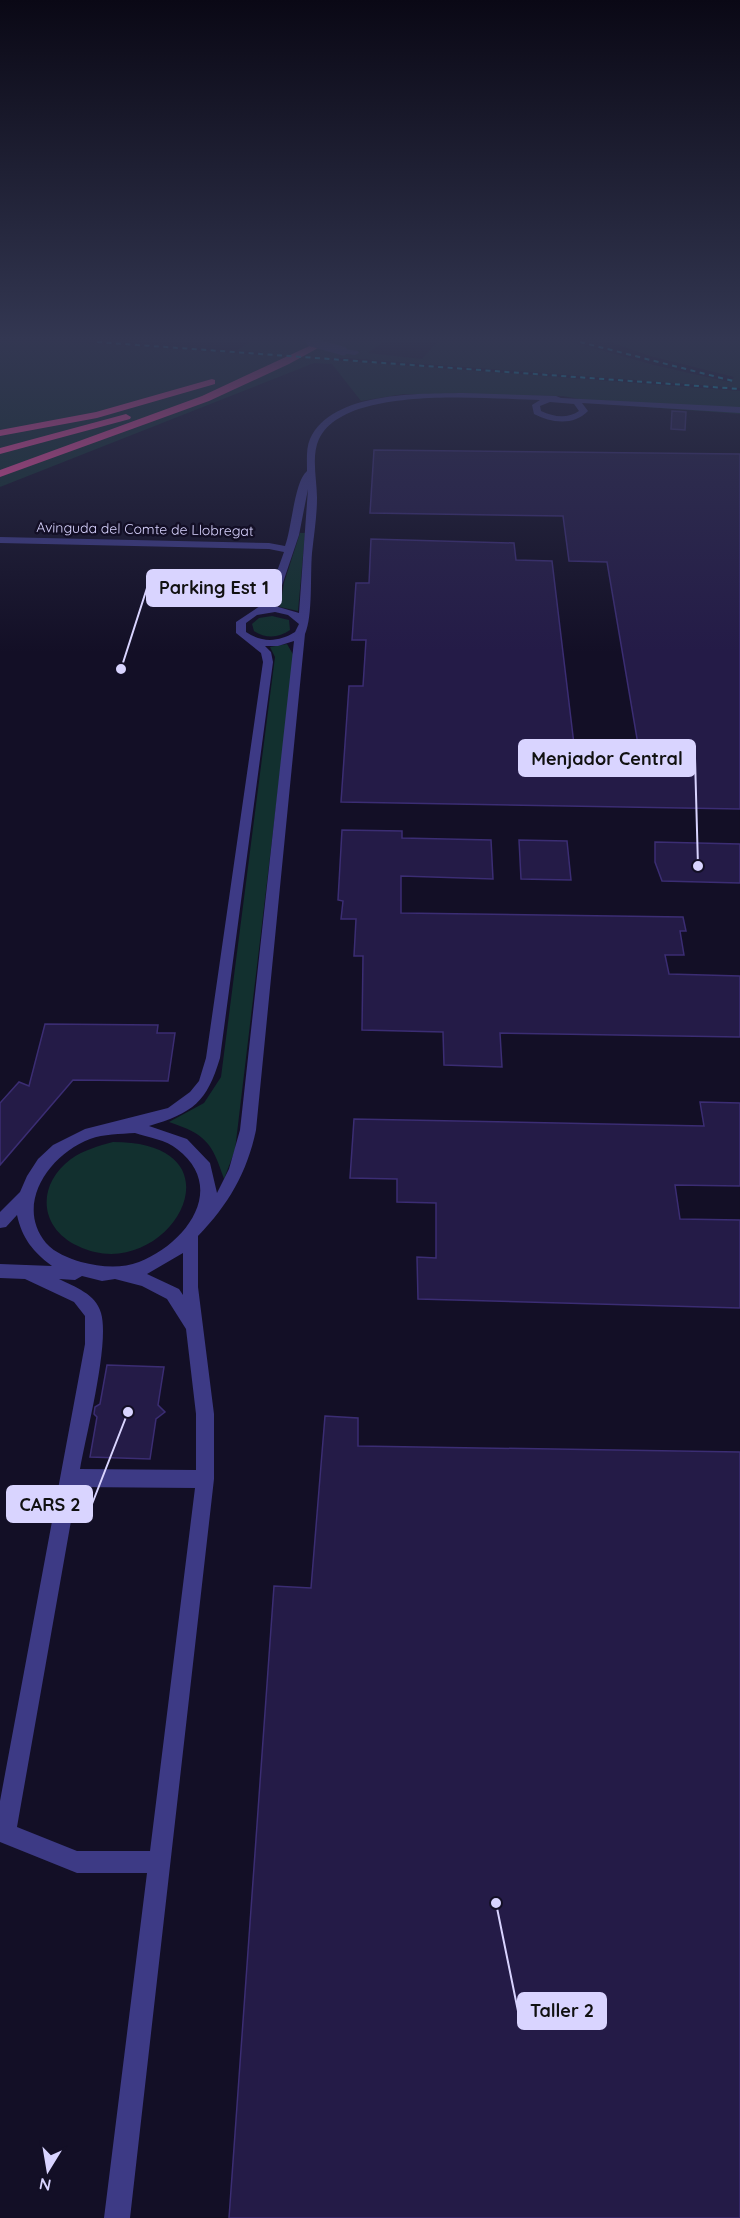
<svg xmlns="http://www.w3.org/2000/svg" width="740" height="2218" viewBox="0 0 740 2218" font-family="Quicksand,sans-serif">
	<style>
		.green { fill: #12302f }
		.building { fill: #241b47; stroke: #3b2d73; stroke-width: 1.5 }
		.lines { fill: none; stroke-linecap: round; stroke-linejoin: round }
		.minor { fill: #3d3a85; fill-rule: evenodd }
		.highway { fill: #ff4fa3; fill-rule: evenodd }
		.rail { stroke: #00e5ff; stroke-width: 2; stroke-dasharray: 5 4.5; stroke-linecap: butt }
		.minor-bridge { stroke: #3d3a85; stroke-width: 9 }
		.labels { text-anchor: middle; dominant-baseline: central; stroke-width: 5; stroke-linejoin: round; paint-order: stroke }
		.far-street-label { font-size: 14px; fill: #d9d4ff; stroke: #130f26 }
		.leader { fill: none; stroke: #d9d4ff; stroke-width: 2 }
		.callout-dot { fill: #d9d4ff; stroke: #130f26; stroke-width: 2 }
		.callout { fill: #d9d4ff; stroke: #d9d4ff; stroke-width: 2 }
		.callout-label { font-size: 18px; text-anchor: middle; font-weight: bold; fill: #111 }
	</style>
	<rect width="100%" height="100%" fill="#130f26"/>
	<g class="green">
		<path d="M 0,342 L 70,342 L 261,355 L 262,352 L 237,350 L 251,342 L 383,342 L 368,353 L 422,359 L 437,342 L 572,342 L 654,365 L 729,382 L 734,377 L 650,356 L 610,342 L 740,342 L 740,388 L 347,358 L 333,358 L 332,360 L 740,391 L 740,414 L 606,404 L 563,396 L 403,394 L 361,401 L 332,364 L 314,363 L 0,487 Z"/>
		<path d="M 300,533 L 305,533 L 298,611 L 280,607 L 284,583 Z"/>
		<path d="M 272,616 L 289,620 L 290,630 C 279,638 266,639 254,631 L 252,624 L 259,618 Z"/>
		<path d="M 287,644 L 294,656 L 235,1150 L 224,1179 C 212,1142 205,1134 169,1122 L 204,1103 L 221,1077 L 275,657 L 270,647 Z"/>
		<path d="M 113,1142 C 252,1142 166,1289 78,1246 C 39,1228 36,1185 71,1159 C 84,1150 98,1146 113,1142 Z"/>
	</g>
	<g class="building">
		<path d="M 672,411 L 686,412 L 685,430 L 671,429 Z"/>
		<path d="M 374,450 L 740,454 L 740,809 L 341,802 L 349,686 L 363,686 L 366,640 L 352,640 L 356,583 L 369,583 L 371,539 L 514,543 L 516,560 L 552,561 L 576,761 L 641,762 L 607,562 L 569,561 L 563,516 L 370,513 Z"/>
		<path d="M 342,830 L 402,831 L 402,838 L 491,840 L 493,879 L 401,876 L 401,913 L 683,917 L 686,931 L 680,931 L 684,955 L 665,955 L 669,974 L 740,976 L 740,1037 L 500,1033 L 502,1067 L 444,1065 L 443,1032 L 362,1030 L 363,956 L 354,956 L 356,919 L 341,919 L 343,901 L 338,900 Z"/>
		<path d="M 519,840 L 567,841 L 571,880 L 521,879 Z"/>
		<path d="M 655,842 L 740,844 L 740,883 L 662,881 L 655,862 Z"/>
		<path d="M 45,1024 L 158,1025 L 157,1033 L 175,1033 L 168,1081 L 73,1080 L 0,1165 L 0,1103 L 19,1082 L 29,1086 Z"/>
		<path d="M 700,1102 L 740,1103 L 740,1186 L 675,1185 L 680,1219 L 740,1220 L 740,1308 L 418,1299 L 417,1257 L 436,1258 L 436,1203 L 397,1202 L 397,1179 L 350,1178 L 354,1119 L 704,1126 Z"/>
		<path d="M 107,1365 L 164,1367 L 158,1405 L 165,1412 L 156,1419 L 150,1459 L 90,1457 L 97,1417 L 94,1414 L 95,1407 L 100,1404 Z"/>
		<path d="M 325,1416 L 358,1418 L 358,1446 L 740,1452 L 740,2218 L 229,2218 L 274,1586 L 311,1588 Z"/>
	</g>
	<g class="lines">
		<g class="minor">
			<path d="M 343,349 L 358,351 L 359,353 L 355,355 L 340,353 L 339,351 Z"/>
			<path d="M 463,393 L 556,396 L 561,398 L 740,407 L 740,413 L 582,403 L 588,411 C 574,426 551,423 534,414 L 532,405 L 540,400 C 488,399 345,384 319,439 C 311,456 317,480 317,498 C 317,516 314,534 312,553 C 310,576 313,615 305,634 L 256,1130 C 247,1173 228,1205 198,1236 L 198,1287 L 214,1414 L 214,1479 L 130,2218 L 104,2218 L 147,1873 L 77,1873 L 0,1842 L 0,1801 L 85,1344 L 85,1316 L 74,1302 L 25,1279 L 0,1278 L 0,1264 L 52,1266 C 33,1252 22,1238 17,1215 L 6,1227 L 0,1228 L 0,1212 L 20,1192 L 27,1176 L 38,1159 L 53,1145 L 85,1129 L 168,1108 L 190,1092 L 199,1081 L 206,1058 L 263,662 L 261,653 L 236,633 L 236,622 L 266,602 L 284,552 L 269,549 L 0,543 L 0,537 L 269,543 L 285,546 C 292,528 294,482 307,471 C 307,460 306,448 310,439 C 332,391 419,394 463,393 ZM 550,402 L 574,404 L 579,411 C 567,419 554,417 541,411 L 540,406 ZM 308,489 L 299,613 L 275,606 L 299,535 ZM 275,612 L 288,615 L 299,624 L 295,632 C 279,642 262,643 246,632 L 246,623 L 257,615 ZM 294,641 L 240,1130 L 229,1169 L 217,1193 L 210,1163 L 187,1139 L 149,1126 C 193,1113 207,1102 220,1058 L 273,662 L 271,652 L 265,646 L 278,646 ZM 135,1133 C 147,1137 167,1140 177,1149 C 228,1188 186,1244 139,1262 C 121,1269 100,1267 81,1262 C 68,1258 55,1253 46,1243 C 14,1204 50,1154 90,1139 C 104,1134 120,1134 135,1133 ZM 183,1253 L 183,1295 L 179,1289 L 147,1274 ZM 82,1276 L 102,1281 L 115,1279 L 142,1286 L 167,1299 L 186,1329 L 196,1414 L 196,1470 L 80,1469 C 86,1435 110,1343 101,1313 C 96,1294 75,1287 59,1279 L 75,1280 ZM 77,1487 L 195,1488 L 150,1851 L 77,1851 L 17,1827 Z"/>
		</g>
		<g class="highway">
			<path d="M 318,342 L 329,342 L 289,364 L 209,401 L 0,477 L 0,470 L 202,396 Z"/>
			<path d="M 212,379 L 215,380 L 215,384 L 97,418 L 0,436 L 0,430 L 96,412 Z"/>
			<path d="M 126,414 L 131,417 L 130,419 L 0,454 L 0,448 Z"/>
		</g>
		<g class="rail">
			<path d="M 97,342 L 740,389"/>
			<path d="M 580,342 L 733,381"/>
		</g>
		<path class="minor-bridge" d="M 311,342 L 343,351"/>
	</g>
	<linearGradient id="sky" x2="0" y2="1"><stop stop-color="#0a0815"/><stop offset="0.52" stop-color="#333752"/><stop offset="1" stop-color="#333752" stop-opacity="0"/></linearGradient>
	<rect width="740" height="652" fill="url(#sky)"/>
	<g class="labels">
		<g class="far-street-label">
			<text transform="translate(145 529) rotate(1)">Avinguda del Comte de Llobregat</text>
		</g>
	</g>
	<path class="leader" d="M121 669L147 588M698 866L695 758M128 1412L92 1504M496 1903L518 2011"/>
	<g class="callout-dot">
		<circle cx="121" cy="669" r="6"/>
		<circle cx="698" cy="866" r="6"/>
		<circle cx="128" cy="1412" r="6"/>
		<circle cx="496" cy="1903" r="6"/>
	</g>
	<g class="callout">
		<rect x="147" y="570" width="134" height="36" rx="6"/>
		<rect x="519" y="740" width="176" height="36" rx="6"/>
		<rect x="7" y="1486" width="85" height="36" rx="6"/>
		<rect x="518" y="1993" width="88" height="36" rx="6"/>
	</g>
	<g class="callout-label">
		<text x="214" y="594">Parking Est 1</text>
		<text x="607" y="765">Menjador Central</text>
		<text x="50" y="1511">CARS 2</text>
		<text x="562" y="2017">Taller 2</text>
	</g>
	<g transform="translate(48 2170) rotate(191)" stroke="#130f26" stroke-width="4.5" paint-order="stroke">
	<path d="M0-4.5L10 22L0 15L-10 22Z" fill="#d9d4ff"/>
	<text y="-9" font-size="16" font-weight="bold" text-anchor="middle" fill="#d9d4ff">N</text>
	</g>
</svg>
